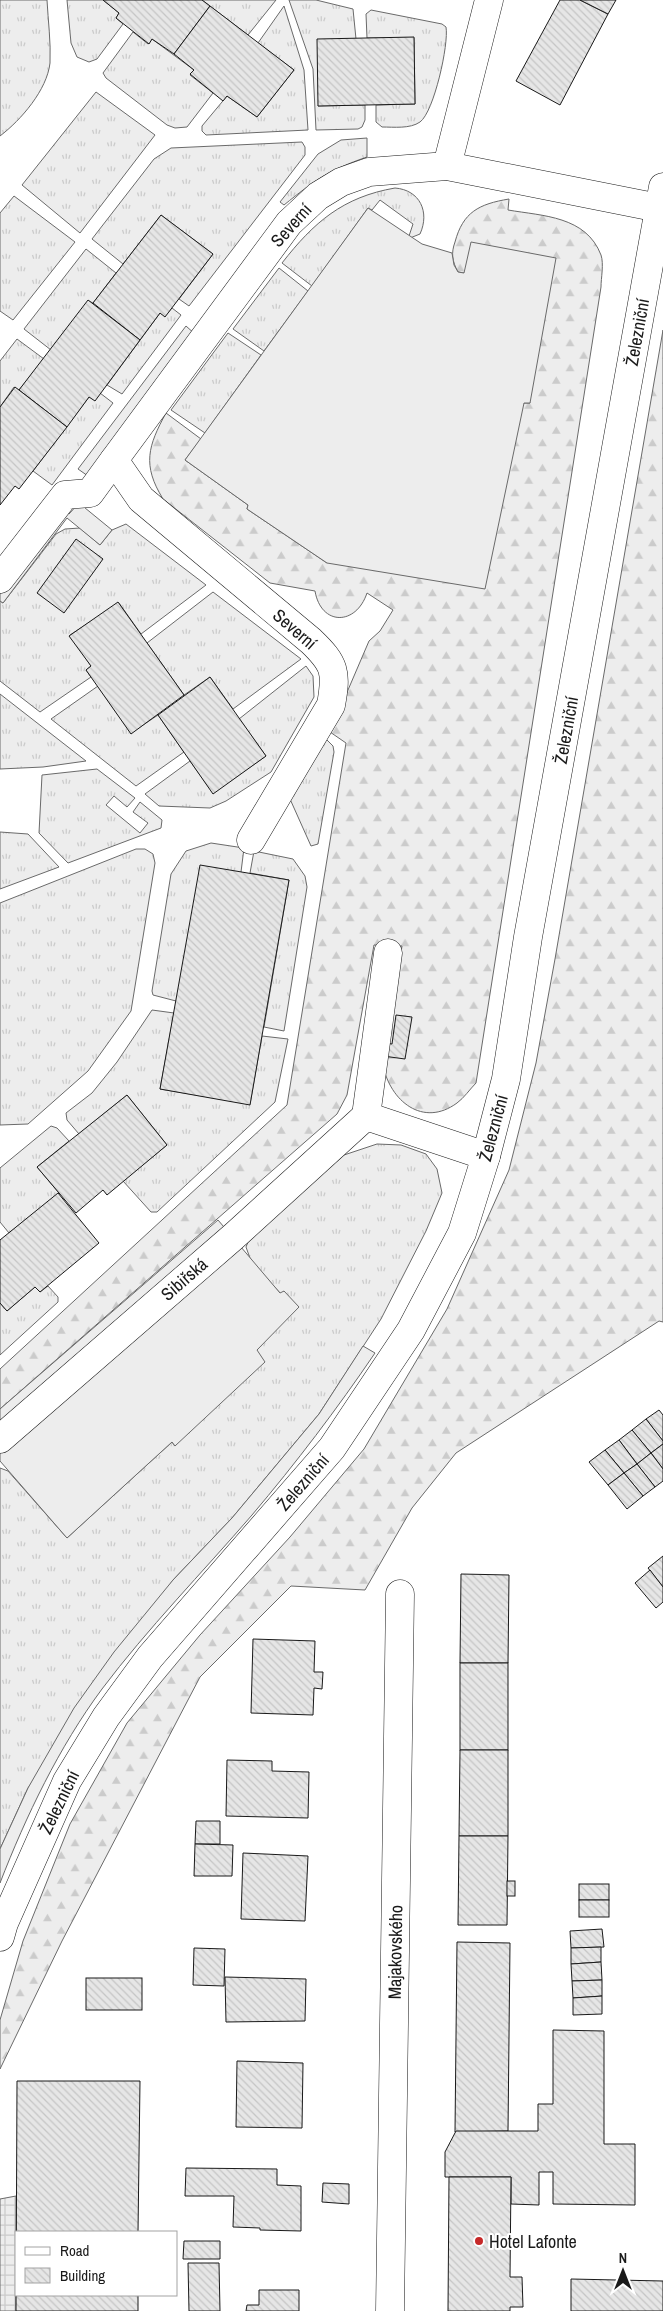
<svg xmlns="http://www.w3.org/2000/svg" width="663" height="2311" viewBox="0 0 663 2311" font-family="'Archivo Narrow',sans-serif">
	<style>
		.grass { fill: url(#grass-tufts); stroke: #6a6a6a }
		.forest { fill: url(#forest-firs); stroke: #6a6a6a }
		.pitch { fill: #ededed; stroke: #6a6a6a }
		.plaza { fill: url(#plaza-grid); stroke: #6a6a6a }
		.building { fill: url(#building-back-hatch); stroke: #1a1a1a }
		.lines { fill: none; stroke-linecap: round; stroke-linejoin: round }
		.minor-casing { stroke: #1a1a1a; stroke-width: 29 }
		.tertiary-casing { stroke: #1a1a1a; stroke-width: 29 }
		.minor { stroke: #fff; stroke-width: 28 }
		.tertiary { stroke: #fff; stroke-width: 28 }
		.poi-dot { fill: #c62828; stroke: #fff; stroke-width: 2 }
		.labels { text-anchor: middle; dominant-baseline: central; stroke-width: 4; stroke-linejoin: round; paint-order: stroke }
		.street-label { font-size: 18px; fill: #1a1a1a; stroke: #fff }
		.poi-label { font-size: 18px; fill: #1a1a1a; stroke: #fff; text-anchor: start }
	</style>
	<defs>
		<pattern id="grass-tufts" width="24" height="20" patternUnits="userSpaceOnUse" patternTransform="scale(1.25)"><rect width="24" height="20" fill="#ededed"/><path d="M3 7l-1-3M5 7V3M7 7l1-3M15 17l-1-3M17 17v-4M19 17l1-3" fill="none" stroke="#cbcbcb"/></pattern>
		<pattern id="forest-firs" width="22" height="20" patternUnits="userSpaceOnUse" patternTransform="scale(1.25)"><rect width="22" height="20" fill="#ededed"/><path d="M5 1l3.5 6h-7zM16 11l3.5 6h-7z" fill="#cbcbcb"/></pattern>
		<pattern id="plaza-grid" width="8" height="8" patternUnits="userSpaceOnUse" patternTransform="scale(1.25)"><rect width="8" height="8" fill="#ededed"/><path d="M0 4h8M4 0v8" fill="none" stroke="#cbcbcb"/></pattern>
		<pattern id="building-back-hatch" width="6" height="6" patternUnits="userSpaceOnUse" patternTransform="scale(1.25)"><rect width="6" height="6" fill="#e6e6e6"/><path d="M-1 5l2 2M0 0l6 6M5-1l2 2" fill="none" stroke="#c5c5c5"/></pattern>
	</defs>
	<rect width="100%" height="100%" fill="#fff"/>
	<g class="grass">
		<path d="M 0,0 L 47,0 C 48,20 51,42 50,63 C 47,90 21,120 0,136 Z"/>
		<path d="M 67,0 L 103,0 L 119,13 L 116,18 L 123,24 L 97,59 L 89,62 L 77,57 L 71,43 Z"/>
		<path d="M 202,0 L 276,0 L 248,35 Z"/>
		<path d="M 289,0 L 316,0 L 353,9 L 356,39 L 318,106 L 365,105 L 365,120 L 362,127 L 358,129 L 316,130 L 313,69 Z"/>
		<path d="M 284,6 L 304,70 L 308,130 L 206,135 L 202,131 L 202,126 L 227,96 L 257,117 L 294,70 L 258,43 Z"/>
		<path d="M 371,10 L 442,24 L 446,27 C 449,44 434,112 420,122 C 410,129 394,127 382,127 L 376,122 L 376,105 L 415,104 L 414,38 L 367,38 L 366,14 Z"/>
		<path d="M 133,32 L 148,44 L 152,39 L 194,70 L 190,75 L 213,93 L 187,127 L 175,128 L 167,125 L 106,78 L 103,73 Z"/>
		<path d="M 96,92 L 155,135 L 80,233 L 22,185 Z"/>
		<path d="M 367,138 L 367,157 C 329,170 315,180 284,205 L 280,202 L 318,154 L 341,140 Z"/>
		<path d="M 302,142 L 305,147 L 305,155 L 189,306 L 179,299 L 213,254 L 161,215 L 123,264 L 92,239 L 154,159 L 171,148 Z"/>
		<path d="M 395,188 C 420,190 430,212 420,234 L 410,238 L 409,236 L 413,224 L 380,200 L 372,210 L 368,208 L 312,286 L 282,263 C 314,222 343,197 395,188 Z"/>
		<path d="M 14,196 L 75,242 L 13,320 L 0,311 L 0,213 Z"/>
		<path d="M 86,249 L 116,273 L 93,303 L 89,301 L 51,350 L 24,329 Z"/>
		<path d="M 279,268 L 308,291 L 264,351 L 233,329 Z"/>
		<path d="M 172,308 L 181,315 L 122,394 L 107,385 L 160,313 L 165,316 Z"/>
		<path d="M 228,333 L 261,355 L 205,433 L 171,410 Z"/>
		<path d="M 17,339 L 44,359 L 19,390 L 14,387 L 0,407 L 0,361 Z"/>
		<path d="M 100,393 L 113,403 L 52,485 L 33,471 L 89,397 Z"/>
		<path d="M 126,524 L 206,585 L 141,634 L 119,603 L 70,635 L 91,666 L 86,670 L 91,677 L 40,712 L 0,681 L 0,601 L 3,603 L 56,534 L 65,529 L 80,528 L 100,545 L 112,530 Z"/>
		<path d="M 213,592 L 301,659 L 233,709 L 210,677 L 184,695 L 147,643 Z"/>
		<path d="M 306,666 L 313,676 L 314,697 L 271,772 L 226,801 L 210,808 L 159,806 L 145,794 L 190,761 L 213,793 L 266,756 L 239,719 Z"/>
		<path d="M 98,686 L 131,733 L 158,715 L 184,752 L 136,786 L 51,719 Z"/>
		<path d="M 0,694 L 86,761 L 43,767 L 0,769 Z"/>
		<path d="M 325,738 L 333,746 L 334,752 L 318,844 L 311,846 L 290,799 Z"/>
		<path d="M 97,769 L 135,798 L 127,807 L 114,796 L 106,805 L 140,833 L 148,823 L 133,812 L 140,802 L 162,820 L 161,828 L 68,863 L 39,833 L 42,775 Z"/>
		<path d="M 0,832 L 28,834 L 59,867 L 0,889 Z"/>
		<path d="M 211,843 L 244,848 L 241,872 L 176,1001 L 153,995 L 152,991 L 171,874 L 186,851 Z"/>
		<path d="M 136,849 L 145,849 L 153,854 L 155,863 L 131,1011 L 88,1071 L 28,1124 L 0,1125 L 0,903 Z"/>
		<path d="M 254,851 L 293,859 L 305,876 L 307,887 L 284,1031 L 264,1027 L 289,880 L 250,873 Z"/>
		<path d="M 152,1010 L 174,1013 L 160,1089 L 250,1104 L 262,1036 L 288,1039 L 275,1102 L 157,1212 L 151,1212 L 123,1181 L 167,1145 L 127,1095 L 79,1134 L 67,1120 L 66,1113 L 92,1093 L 117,1062 Z"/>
		<path d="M 51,1126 L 57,1128 L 69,1141 L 37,1167 L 59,1193 L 9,1233 L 0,1222 L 0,1168 Z"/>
		<path d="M 377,1144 L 401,1145 L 426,1154 L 437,1169 L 442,1193 L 426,1231 L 381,1319 L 319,1414 L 232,1518 L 173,1580 L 28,1788 L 0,1849 L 0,1468 L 8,1471 L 67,1538 L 172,1442 L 175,1446 L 257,1350 L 284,1291 L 281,1294 L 251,1261 L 246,1247 L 250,1237 L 344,1155 Z"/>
		<path d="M 48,1286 L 58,1297 L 58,1302 L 0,1355 L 0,1303 L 7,1311 L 35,1287 L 40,1292 Z"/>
	</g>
	<g class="forest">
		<path d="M 509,199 L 508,210 C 543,216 586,216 601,255 C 604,264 601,278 601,287 L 476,1083 C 470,1089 464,1098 457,1103 C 423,1128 390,1101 383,1065 L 402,946 L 374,945 L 347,1095 L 337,1114 L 0,1409 L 0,1369 L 287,1105 L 346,743 L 330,732 L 369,641 L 380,631 L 393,610 L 367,593 C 356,626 321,626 315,591 L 270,583 L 163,499 C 142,465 148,446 166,413 L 201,439 L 185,460 L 248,505 L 247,509 L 327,563 L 524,403 L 530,403 L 464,273 L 458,272 C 452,261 451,253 455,242 C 463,212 479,204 509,199 Z"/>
		<path d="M 663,330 L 663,1322 L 659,1321 L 456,1453 L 412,1508 L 365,1590 L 291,1586 L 200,1677 L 62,1941 L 0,2069 L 0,2020 L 23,1941 L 70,1824 L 127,1723 L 200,1635 L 290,1537 L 364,1449 L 447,1309 L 509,1170 L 536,1063 L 555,959 Z"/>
	</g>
	<g class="pitch">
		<path d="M 368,208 L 422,244 L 452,253 L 454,265 L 458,272 L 464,273 L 471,242 L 556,258 L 530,403 L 524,403 L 485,589 L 327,563 L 247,509 L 248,505 L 185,460 Z"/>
		<path d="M 186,326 L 196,335 L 88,476 L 78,469 Z"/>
		<path d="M 79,503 L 112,530 L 100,545 L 67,518 L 3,603 L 0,601 L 0,588 L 60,508 L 69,514 Z"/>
		<path d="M 218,1220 L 280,1293 L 284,1291 L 299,1307 L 257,1350 L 265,1362 L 175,1446 L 172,1442 L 67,1538 L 0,1461 L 0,1409 Z"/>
		<path d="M 363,1346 L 375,1353 C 337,1409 296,1463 252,1515 C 202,1573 148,1628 102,1689 C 59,1747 26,1816 0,1883 L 0,1849 L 28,1788 L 74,1708 L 114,1652 L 173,1580 L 232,1518 L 319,1414 Z"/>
	</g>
	<path class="plaza" d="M 16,2196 L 16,2311 L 0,2311 L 0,2199 Z"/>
	<g class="building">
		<path d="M 103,0 L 202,0 L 210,6 L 174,54 L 152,39 L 149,44 L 116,18 L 119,13 Z"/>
		<path d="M 560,0 L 580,0 L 608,14 L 560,105 L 516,81 Z"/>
		<path d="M 580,0 L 616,0 L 608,14 Z"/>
		<path d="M 210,6 L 294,70 L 257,117 L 227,96 L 223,101 L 190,74 L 194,70 L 174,54 Z"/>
		<path d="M 414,37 L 415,104 L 318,106 L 317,39 Z"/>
		<path d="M 161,215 L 213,254 L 165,317 L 160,313 L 140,340 L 93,303 Z"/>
		<path d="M 88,300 L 140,340 L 95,401 L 89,397 L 67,427 L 19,390 Z"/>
		<path d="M 15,387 L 67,427 L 19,489 L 15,486 L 0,505 L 0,407 Z"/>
		<path d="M 76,539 L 103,559 L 64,613 L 37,593 Z"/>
		<path d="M 118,602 L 184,695 L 131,734 L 86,670 L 91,666 L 69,636 Z"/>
		<path d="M 210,677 L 266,756 L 213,794 L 158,715 Z"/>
		<path d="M 200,865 L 289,880 L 250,1105 L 160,1089 Z"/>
		<path d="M 396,1015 L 412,1017 L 405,1059 L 383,1056 L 385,1043 L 392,1044 Z"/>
		<path d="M 127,1095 L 167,1145 L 107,1195 L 103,1190 L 76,1213 L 37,1167 Z"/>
		<path d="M 58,1193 L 99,1243 L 40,1292 L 35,1287 L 7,1311 L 0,1303 L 0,1240 Z"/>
		<path d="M 659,1410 L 663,1415 L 663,1441 L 646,1419 Z"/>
		<path d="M 646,1419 L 663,1441 L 663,1444 L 651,1453 L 632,1430 Z"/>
		<path d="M 632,1430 L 651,1453 L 637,1464 L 619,1440 Z"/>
		<path d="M 619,1440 L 637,1464 L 624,1473 L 605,1450 Z"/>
		<path d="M 663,1444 L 663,1469 L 651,1453 Z"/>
		<path d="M 605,1450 L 624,1473 L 608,1485 L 589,1462 Z"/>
		<path d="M 651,1453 L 663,1469 L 663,1481 L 655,1487 L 637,1464 Z"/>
		<path d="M 637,1464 L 655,1487 L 643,1496 L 624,1473 Z"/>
		<path d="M 624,1473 L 643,1496 L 627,1509 L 608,1485 Z"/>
		<path d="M 663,1556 L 663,1587 L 648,1568 Z"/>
		<path d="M 650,1570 L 663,1587 L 663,1602 L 656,1608 L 635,1583 Z"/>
		<path d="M 461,1574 L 509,1575 L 508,1663 L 460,1663 Z"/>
		<path d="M 253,1639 L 315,1641 L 314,1672 L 323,1672 L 322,1689 L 314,1688 L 313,1715 L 251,1713 Z"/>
		<rect x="460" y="1663" width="48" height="87"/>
		<path d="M 460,1750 L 508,1750 L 508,1836 L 459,1836 Z"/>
		<path d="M 227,1760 L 272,1761 L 272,1771 L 309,1772 L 308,1818 L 226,1816 Z"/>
		<path d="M 196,1821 L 220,1821 L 220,1844 L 195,1844 Z"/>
		<path d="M 459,1836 L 508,1836 L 507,1925 L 458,1925 Z"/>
		<path d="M 195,1844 L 233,1845 L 232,1876 L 194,1876 Z"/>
		<path d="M 243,1853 L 308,1856 L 305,1921 L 241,1919 Z"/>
		<rect x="507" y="1881" width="8" height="15"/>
		<rect x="579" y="1884" width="30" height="16"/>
		<rect x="579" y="1900" width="30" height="17"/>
		<path d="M 602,1929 L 604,1947 L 571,1948 L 570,1931 Z"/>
		<path d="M 457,1942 L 510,1943 L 508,2131 L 455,2132 Z"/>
		<path d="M 601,1947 L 601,1962 L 571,1964 L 571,1948 Z"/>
		<path d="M 194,1948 L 225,1949 L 224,1986 L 193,1985 Z"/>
		<path d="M 601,1962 L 602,1980 L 572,1981 L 571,1964 Z"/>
		<path d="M 225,1977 L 306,1979 L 305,2021 L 226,2022 Z"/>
		<rect x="86" y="1978" width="56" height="32"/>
		<path d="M 602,1980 L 602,1996 L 573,1998 L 572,1981 Z"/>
		<path d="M 602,1996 L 602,2014 L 573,2015 L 573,1998 Z"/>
		<path d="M 553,2030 L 604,2031 L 604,2144 L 635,2144 L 635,2205 L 553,2204 L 553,2172 L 539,2172 L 539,2205 L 511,2204 L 511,2177 L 445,2177 L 445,2152 L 456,2131 L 538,2131 L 538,2104 L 553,2104 Z"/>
		<path d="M 237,2061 L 303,2063 L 302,2128 L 236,2127 Z"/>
		<path d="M 17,2081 L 140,2081 L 138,2232 L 16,2232 L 16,2295 L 138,2295 L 138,2311 L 16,2311 Z"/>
		<path d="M 186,2168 L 277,2169 L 277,2185 L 301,2186 L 301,2231 L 260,2230 L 260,2228 L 233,2227 L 234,2196 L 185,2196 Z"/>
		<path d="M 449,2177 L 511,2177 L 510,2277 L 522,2277 L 523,2307 L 510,2307 L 510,2311 L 448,2311 Z"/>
		<path d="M 323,2183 L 349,2184 L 349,2204 L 322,2202 Z"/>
		<path d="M 184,2241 L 220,2241 L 220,2259 L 183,2259 Z"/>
		<path d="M 188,2263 L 219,2263 L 220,2311 L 189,2311 Z"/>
		<path d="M 571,2279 L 663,2281 L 663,2311 L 571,2311 Z"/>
		<path d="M 259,2290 L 299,2290 L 299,2311 L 246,2311 L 247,2305 L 259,2305 Z"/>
	</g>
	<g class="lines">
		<defs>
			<g id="minor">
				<path d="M 447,166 L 489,0"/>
				<path d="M 0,579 L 65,495 L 90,493 L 114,460"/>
				<path d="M 251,840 L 331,705 C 337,672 335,664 311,641 L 141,499 L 114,460 L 289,223 L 318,196 L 341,182 L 369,172 L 447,166 L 659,208"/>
				<path d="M 366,1116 L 388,953"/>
				<path d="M 0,1439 L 233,1237 L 366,1116 L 486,1156"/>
				<path d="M 390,2311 L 400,1594"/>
			</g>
			<path id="tertiary" d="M 0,1937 L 4,1923 L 67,1781 L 106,1717 L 150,1657 L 332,1448 L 411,1330 L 462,1233 L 486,1156 L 506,1079 L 528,937 L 663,187"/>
		</defs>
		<use href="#minor" class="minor-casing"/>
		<use href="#tertiary" class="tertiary-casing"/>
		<use href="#minor" class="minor"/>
		<use href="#tertiary" class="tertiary"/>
	</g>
	<circle class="poi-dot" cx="479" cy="2241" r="5"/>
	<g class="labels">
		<g class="street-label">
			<text transform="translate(291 225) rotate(-48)">Severní</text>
			<text transform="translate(637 332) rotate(-80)">Železniční</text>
			<text transform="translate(295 629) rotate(41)">Severní</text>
			<text transform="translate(566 730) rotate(-80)">Železniční</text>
			<text transform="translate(493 1128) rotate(-75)">Železniční</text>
			<text transform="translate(184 1279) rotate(-41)">Sibiřská</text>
			<text transform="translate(303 1482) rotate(-49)">Železniční</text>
			<text transform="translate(59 1802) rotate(-64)">Železniční</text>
			<text transform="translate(395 1952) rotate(-89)">Majakovského</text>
		</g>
		<g class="poi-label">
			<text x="489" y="2241">Hotel Lafonte</text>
		</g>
	</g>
	<rect x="15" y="2231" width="162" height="65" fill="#ffffff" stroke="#a3a3a3"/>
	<rect x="25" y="2247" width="25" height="8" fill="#ffffff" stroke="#a3a3a3"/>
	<text x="60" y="2256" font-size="15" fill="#1a1a1a">Road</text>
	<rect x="25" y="2268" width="25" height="15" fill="url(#building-back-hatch)" stroke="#a3a3a3"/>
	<text x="60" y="2281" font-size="15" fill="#1a1a1a">Building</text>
	<g transform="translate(623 2271)" stroke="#ffffff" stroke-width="4" paint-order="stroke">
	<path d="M0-4L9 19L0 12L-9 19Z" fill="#1a1a1a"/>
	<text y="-8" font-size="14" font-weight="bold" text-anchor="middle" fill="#1a1a1a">N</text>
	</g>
</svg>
